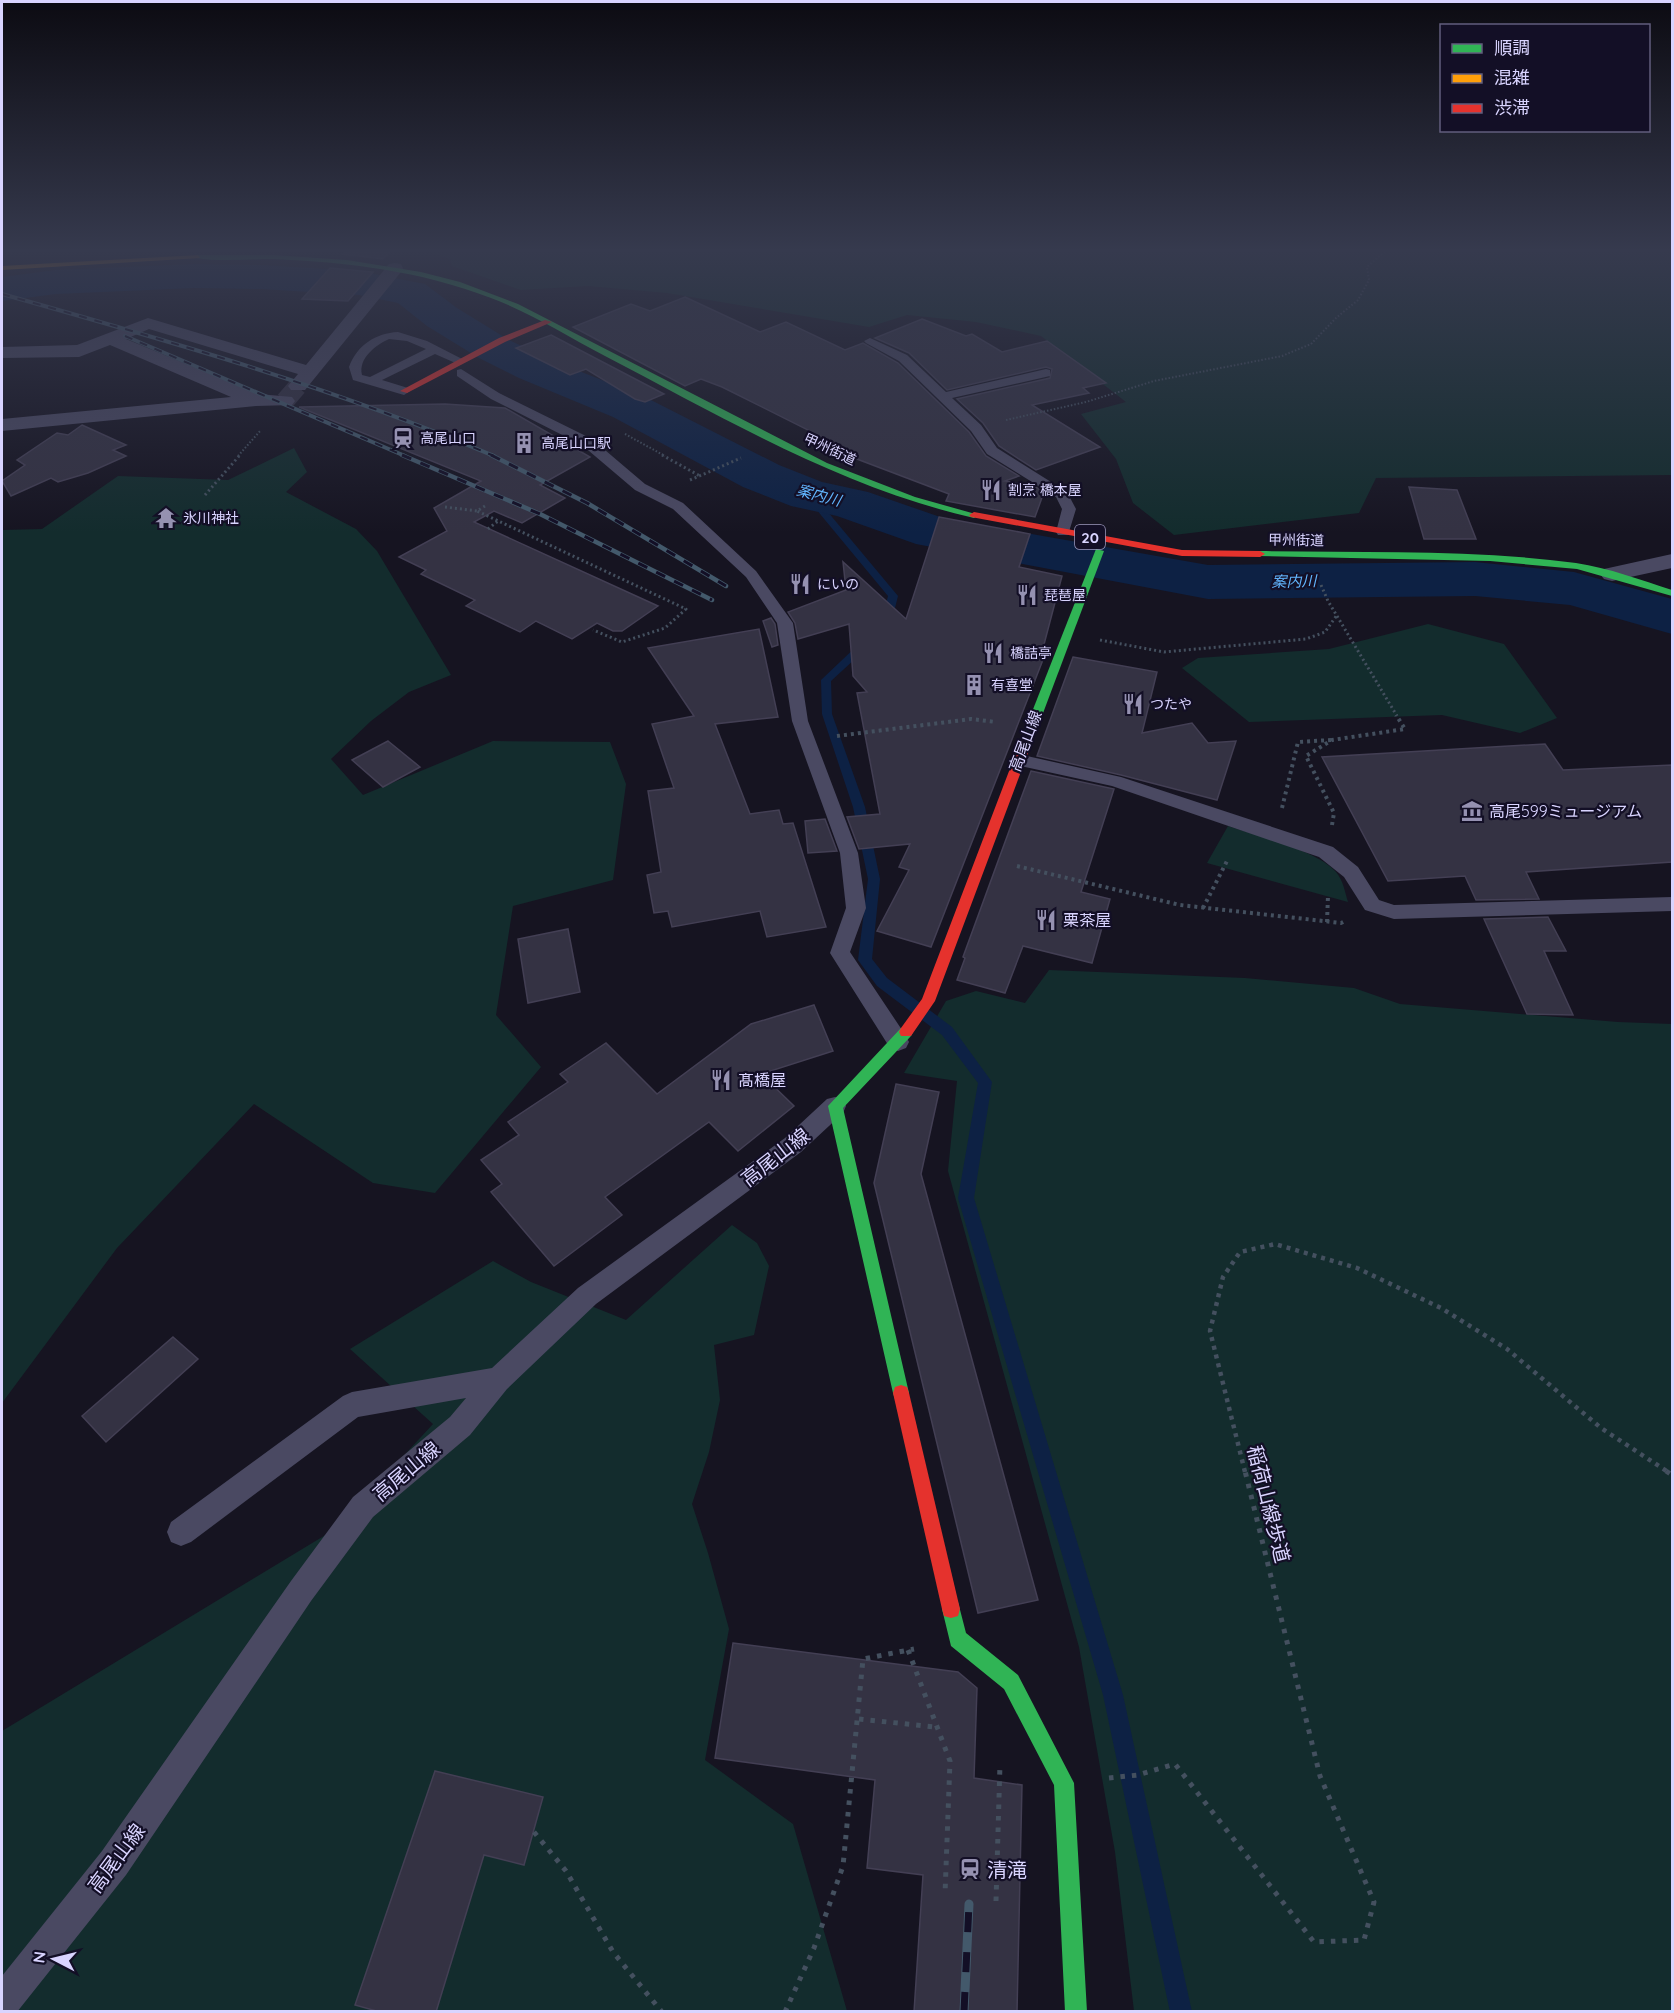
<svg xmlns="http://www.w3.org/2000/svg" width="1674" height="2013" viewBox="0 0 1674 2013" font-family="Quicksand,'Noto Sans JP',sans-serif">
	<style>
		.green { fill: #132c2d }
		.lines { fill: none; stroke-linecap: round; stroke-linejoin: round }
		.stream { fill: #0d2144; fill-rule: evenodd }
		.river { fill: #0d2144; fill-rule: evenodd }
		.building { fill: #343243; stroke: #433f54; stroke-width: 1.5 }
		.street-tunnel { stroke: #333142; stroke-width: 19; stroke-dasharray: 19 9; stroke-linecap: butt }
		.path-far4 { stroke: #44505f; stroke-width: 2; stroke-dasharray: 1.5 2; stroke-linecap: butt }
		.path-far3 { stroke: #44505f; stroke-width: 3; stroke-dasharray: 2 3; stroke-linecap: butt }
		.path-far2 { stroke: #44505f; stroke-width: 4; stroke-dasharray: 3 4; stroke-linecap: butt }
		.path-far1 { stroke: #44505f; stroke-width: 4.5; stroke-dasharray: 4 5; stroke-linecap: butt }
		.path { stroke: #44505f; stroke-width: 5; stroke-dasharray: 4.5 7; stroke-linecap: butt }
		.lane { fill: #4a4962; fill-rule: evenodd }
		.street { fill: #4a4962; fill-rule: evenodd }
		.fast { fill: #30b455; fill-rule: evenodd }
		.slow { fill: #ff9f0a; fill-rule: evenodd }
		.jam { fill: #e5322d; fill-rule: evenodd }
		.rail-far2-casing { stroke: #43596b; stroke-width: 4 }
		.rail-far1-casing { stroke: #43596b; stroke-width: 4.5 }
		.rail-casing { stroke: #43596b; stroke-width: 9 }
		.rail-far2 { stroke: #130f26; stroke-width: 2; stroke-dasharray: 8; stroke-linecap: butt }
		.rail-far1 { stroke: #130f26; stroke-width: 3; stroke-dasharray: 10; stroke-linecap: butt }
		.rail { stroke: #130f26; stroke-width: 7; stroke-dasharray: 20; stroke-linecap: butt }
		.labels { text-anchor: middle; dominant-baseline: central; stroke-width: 4.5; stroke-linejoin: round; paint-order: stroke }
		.far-poi-label { font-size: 14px; fill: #d9d4ff; stroke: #130f26; text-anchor: start }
		.far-street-label { font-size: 14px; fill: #d9d4ff; stroke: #130f26 }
		.far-water-label { font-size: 15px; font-style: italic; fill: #62b6ff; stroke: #130f26 }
		.shield { fill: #130f26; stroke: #9e99be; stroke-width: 1.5 }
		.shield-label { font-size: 15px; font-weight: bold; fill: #d9d4ff }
		.street-label { font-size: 16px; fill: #d9d4ff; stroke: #130f26 }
		.poi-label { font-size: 16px; fill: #d9d4ff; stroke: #130f26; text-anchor: start }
		.near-street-label { font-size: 20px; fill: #d9d4ff; stroke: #130f26 }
		.near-poi-label { font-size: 20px; fill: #d9d4ff; stroke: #130f26; text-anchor: start }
	</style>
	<rect width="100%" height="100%" fill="#161421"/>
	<g class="green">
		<path d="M 431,252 L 1672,252 L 1672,475 L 1376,478 L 1359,513 L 1174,535 L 1133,503 L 1116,459 L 1081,414 L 1126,402 L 1041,336 L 976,322 L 907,315 L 869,327 L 667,293 L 588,286 L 521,290 L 452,266 L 450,259 Z"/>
		<path d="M 294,448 L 307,472 L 286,492 L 356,529 L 377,551 L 451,675 L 409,692 L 371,721 L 331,759 L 363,795 L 493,741 L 610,742 L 626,784 L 613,880 L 513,906 L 496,1015 L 541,1067 L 435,1193 L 373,1183 L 254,1104 L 117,1248 L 2,1403 L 2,530 L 42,529 L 118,476 L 228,480 Z"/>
		<path d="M 1428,624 L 1504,644 L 1557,718 L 1520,733 L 1442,715 L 1249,722 L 1182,668 L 1198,658 L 1329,649 Z"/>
		<path d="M 1228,826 C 1257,836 1317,850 1336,872 C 1343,880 1345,892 1348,902 L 1207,863 Z"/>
		<path d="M 1049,970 L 1245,978 L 1354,988 L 1400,1004 L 1618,1022 L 1672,1024 L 1672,2011 L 1134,2011 L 1115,1852 L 1079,1647 L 948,1171 L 957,1081 L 904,1073 L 946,1001 L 976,991 L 1025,1003 Z"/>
		<path d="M 732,1225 L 757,1243 L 769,1266 L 754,1335 L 714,1345 L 720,1400 L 709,1452 L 692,1504 L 708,1553 L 729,1629 L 705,1760 L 793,1824 L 847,2011 L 2,2012 L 2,1731 L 337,1528 L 433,1424 L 350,1349 L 493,1261 L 531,1282 L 626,1320 Z"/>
	</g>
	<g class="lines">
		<g class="stream">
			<path d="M 806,493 L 812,493 L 898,596 L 893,616 L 888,623 L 880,623 L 879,621 L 883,616 L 888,596 L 806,497 Z"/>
			<path d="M 864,642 L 869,645 L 868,647 L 831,681 L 832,714 L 865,807 L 880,879 L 872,959 L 887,978 L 952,1027 L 992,1082 L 974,1198 L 1123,1695 L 1192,2012 L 1170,2012 L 1103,1695 L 958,1198 L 978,1083 L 942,1035 L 877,986 L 858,960 L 868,879 L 853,807 L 822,714 L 821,680 L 860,643 Z"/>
		</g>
		<path class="river" d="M 194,264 L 261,265 L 359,271 L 425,284 L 457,308 L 509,340 L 551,360 L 645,397 L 779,465 L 822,482 L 868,492 L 946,519 L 1208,565 L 1475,562 L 1574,572 L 1672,599 L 1672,634 L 1570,605 L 1475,596 L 1208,599 L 916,544 L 837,516 L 791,506 L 743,487 L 613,417 L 519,378 L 479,358 L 427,326 L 398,303 L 359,295 L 261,289 L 194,288 L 56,294 L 2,301 L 2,277 L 56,270 Z"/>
	</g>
	<g class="building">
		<path d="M 345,252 L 390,252 L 383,259 L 342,254 Z"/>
		<path d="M 330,268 L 373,272 L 348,301 L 302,299 Z"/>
		<path d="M 685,297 L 760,332 L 786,322 L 845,350 L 863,343 L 898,363 L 969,432 L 986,456 L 1019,476 L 1005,481 L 1034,486 L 1044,492 L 1035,517 L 946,501 L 949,494 L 849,456 L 854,453 L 722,387 L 701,379 L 685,386 L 573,327 L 631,304 L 650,311 Z"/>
		<path d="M 922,319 L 966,336 L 972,334 L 1002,352 L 1047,341 L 1106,383 L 1083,388 L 1089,393 L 1032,405 L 1100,447 L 1036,470 L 999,446 L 983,423 L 957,399 L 1050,378 L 1052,369 L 1046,367 L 947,390 L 909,353 L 875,338 Z"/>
		<path d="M 551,335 L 664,394 L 645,402 L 635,399 L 586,369 L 570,375 L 516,348 Z"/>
		<path d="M 445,404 L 505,408 L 590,457 L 540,485 L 565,498 L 522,523 L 494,511 L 474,522 L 658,606 L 622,631 L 613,631 L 597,623 L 572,639 L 536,621 L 520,632 L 466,606 L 475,600 L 421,574 L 426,570 L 399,557 L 447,531 L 434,508 L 481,481 L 299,407 Z"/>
		<path d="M 82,425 L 126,445 L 113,450 L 126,456 L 88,473 L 58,482 L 51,478 L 11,496 L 2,481 L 25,465 L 17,460 L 57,433 L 68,435 Z"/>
		<path d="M 1409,487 L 1457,490 L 1476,539 L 1424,539 Z"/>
		<path d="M 939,517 L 1030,534 L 1019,567 L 1062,576 L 1042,652 L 1046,652 L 931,947 L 877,931 L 909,870 L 899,867 L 910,844 L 859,849 L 847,817 L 880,814 L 857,693 L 867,692 L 853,676 L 849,624 L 798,639 L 795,623 L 788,612 L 846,590 L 843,562 L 906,619 Z"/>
		<path d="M 771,618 L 775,624 L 778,645 L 772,647 L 763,621 Z"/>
		<path d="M 759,629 L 778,717 L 715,724 L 750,814 L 779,810 L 783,824 L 793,823 L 826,927 L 767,937 L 760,911 L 672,927 L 668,911 L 654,913 L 647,875 L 661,872 L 648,791 L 674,788 L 652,724 L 694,716 L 648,648 Z"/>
		<path d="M 1073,657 L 1157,672 L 1142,733 L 1192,723 L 1208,743 L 1236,741 L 1217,800 L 1121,775 L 1037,756 Z"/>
		<path d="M 388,741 L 420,767 L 383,787 L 352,760 Z"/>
		<path d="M 1545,744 L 1563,770 L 1672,765 L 1672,862 L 1526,872 L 1539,899 L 1476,900 L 1465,876 L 1388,881 L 1322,757 Z"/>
		<path d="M 1031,771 L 1114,789 L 1081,892 L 1110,899 L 1092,963 L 1023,946 L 1005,993 L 957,980 L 965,958 L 963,957 Z"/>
		<path d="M 825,819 L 837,851 L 808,853 L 805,821 Z"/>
		<path d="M 1548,917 L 1566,951 L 1544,951 L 1573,1015 L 1527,1014 L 1484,919 Z"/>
		<path d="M 568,929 L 580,992 L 528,1003 L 518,939 Z"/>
		<path d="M 814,1005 L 833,1051 L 761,1074 L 794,1106 L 738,1151 L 709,1122 L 605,1197 L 622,1215 L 554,1266 L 491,1192 L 502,1184 L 481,1160 L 519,1135 L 508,1122 L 568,1082 L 560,1074 L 606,1043 L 657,1094 L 751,1024 Z"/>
		<path d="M 896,1084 L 939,1092 L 921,1174 L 1038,1600 L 978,1613 L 874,1183 Z"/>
		<path d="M 173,1337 L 198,1359 L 106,1442 L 82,1416 Z"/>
		<path d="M 733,1643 L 958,1672 L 977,1688 L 974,1778 L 1022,1785 L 1017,2012 L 914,2012 L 923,1875 L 867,1868 L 875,1780 L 715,1758 Z"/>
		<path d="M 435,1771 L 543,1797 L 524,1865 L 484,1855 L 436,2012 L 380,2012 L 355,2005 Z"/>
	</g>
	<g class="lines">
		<path class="street-tunnel" d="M 285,401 L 298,386"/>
		<g class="path-far4">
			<path d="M 1006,420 L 1086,402 L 1154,381 L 1282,356 L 1311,344 L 1336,318 L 1358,300 L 1369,280 L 1367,267 L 1384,252"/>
			<path d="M 625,434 L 665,456"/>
			<path d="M 238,456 L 261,430"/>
		</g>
		<g class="path-far3">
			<path d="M 662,455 L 700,476"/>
			<path d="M 690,480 L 741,458"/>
			<path d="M 205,495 L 240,455"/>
			<path d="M 485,506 L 477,511 L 686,609 L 665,628 L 622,642 L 593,630"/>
			<path d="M 445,507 L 477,511"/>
			<path d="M 488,529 L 498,521"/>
			<path d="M 1321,585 L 1328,601 L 1397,716"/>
			<path d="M 1100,640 L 1164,652 L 1306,639 L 1325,632 L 1337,615"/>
		</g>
		<g class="path-far2">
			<path d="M 837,736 L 971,719 L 996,722"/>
			<path d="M 1282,808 L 1298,742 L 1331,740"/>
			<path d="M 1332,825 L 1334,813 L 1306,756 L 1332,740 L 1405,729 L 1396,715"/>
			<path d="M 1017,866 L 1180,905 L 1341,923 L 1345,921"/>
			<path d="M 1203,908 L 1227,861"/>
			<path d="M 1327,922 L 1328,896"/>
		</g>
		<path class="path-far1" d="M 1245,1472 L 1210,1331 L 1223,1277 L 1240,1252 L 1275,1244 L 1357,1268 L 1441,1308 L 1507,1349 L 1601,1428 L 1668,1472"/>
		<g class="path">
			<path d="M 1666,1471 L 1672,1475"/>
			<path d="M 908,1650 L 950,1761 L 945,1894"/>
			<path d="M 859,1719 L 935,1727"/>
			<path d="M 1109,1778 L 1138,1775 L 1175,1764 L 1314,1942 L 1364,1940 L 1374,1902 L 1320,1776 L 1245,1471"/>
			<path d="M 534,1832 L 566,1871 L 613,1952 L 662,2012"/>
			<path d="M 996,1901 L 1000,1764"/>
			<path d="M 785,2012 L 814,1948 L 843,1866 L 863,1659 L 914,1649"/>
		</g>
		<g class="lane">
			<path d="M 398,332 L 427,341 L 466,361 L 460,365 L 435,354 L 382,380 L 408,388 L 410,391 L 404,395 L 353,380 L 349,367 C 357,345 376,333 398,332 ZM 389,339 L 407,341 L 426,349 L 370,377 L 362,375 C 358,358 376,345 389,339 Z"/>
			<path d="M 870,338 L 907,355 L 946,392 L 1046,369 L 1050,370 L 1050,376 L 952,398 L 981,425 L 997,448 L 1067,492 L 1076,509 L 1068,535 L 1058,535 L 1056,532 L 1062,509 L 1056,497 L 987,454 L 971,431 L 899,361 L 866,343 L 864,341 Z"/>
			<path d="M 461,369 L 499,393 L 592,439 L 645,484 L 683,503 L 756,571 L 793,623 L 808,721 L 858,853 L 866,908 L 850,952 L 906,1036 L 909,1042 L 906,1048 L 898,1051 L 890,1048 L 830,953 L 846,908 L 840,853 L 792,721 L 777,623 L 746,577 L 673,509 L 635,490 L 582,445 L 491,399 L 457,376 L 457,370 Z"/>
			<path d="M 1018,754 L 1121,777 L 1333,847 L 1358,867 L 1379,900 L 1394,905 L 1672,897 L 1672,911 L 1394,919 L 1365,910 L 1344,877 L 1319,857 L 1112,786 L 1012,764 L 1009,760 L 1012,756 Z"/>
			<path d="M 835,1097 L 843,1099 L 846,1106 L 843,1113 L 801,1152 L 596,1304 L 507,1389 L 470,1435 L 373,1517 L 311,1601 L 126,1875 L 17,2012 L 2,2012 L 2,1976 L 102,1851 L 291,1581 L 353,1497 L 450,1417 L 466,1398 L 358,1417 L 191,1542 L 181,1546 L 171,1542 L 167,1532 L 171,1522 L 343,1396 L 352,1392 L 492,1368 L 578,1288 L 785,1138 L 827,1099 Z"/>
		</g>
		<g class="street">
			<path d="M 395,263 L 401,264 L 403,268 L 401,272 L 305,390 L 291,390 L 288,386 L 298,374 L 149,329 L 126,339 L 259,394 L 292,397 L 295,401 L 292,405 L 256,406 L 2,431 L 2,419 L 231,397 L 110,345 L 79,357 L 2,358 L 2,347 L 77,345 L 148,318 L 306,365 L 389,264 Z"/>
			<path d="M 1672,554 L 1672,568 L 1612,581 L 1604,579 L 1600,574 L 1604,569 Z"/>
		</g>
		<g class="fast">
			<path d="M 198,255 L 273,255 L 347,260 L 421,272 L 460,282 L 518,304 L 827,463 L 915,497 L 979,515 L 974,518 C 842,488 724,418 605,356 C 567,336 531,313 491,298 C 421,271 347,262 273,259 C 248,259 221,262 196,258 Z"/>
			<path d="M 1096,549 L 1104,551 L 1031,745 L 1029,748 L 1021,748 L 1019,745 Z"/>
			<path d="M 1260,551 C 1365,553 1472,549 1576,563 C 1609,568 1641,580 1672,590 L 1672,596 L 1577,569 L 1490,561 L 1257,556 L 1255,554 Z"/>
			<path d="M 906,1027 L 911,1028 L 913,1032 L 911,1036 L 843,1108 L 909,1393 L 907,1399 L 901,1401 L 895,1399 L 893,1393 L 828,1106 L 901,1028 Z"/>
			<path d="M 951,1600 L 958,1602 L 966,1633 L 1018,1675 L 1074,1783 L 1087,2012 L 1065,2012 L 1054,1785 L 1004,1689 L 951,1646 L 942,1609 L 944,1602 Z"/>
		</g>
		<path class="slow" d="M 198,255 L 200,258 L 2,270 L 2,266 Z"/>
		<g class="jam">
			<path d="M 545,320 L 552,322 L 505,342 L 407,393 L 400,391 L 499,338 Z"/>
			<path d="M 974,512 L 1182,550 L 1260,551 L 1265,554 L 1260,557 L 1182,556 L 971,517 L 969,515 Z"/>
			<path d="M 1025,741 L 1031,745 L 935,1001 L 911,1036 L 901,1036 L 899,1032 L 901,1028 L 922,999 L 1019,745 Z"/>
			<path d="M 901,1385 L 907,1387 L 909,1393 L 960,1609 L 958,1616 L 951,1618 L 944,1616 L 942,1609 L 893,1393 L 895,1387 Z"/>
		</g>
		<defs>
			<g id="rail-far2">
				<path d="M 2,294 C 169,341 335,388 494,456"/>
				<path d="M 125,336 L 405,456"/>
			</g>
			<g id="rail-far1">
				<path d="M 402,455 L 540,514 L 712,600"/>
				<path d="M 491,455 L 587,503 L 726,586"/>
			</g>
			<path id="rail" d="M 964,2012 L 969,1904"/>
		</defs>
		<use href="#rail-far2" class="rail-far2-casing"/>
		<use href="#rail-far1" class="rail-far1-casing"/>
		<use href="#rail" class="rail-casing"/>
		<use href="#rail-far2" class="rail-far2"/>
		<use href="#rail-far1" class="rail-far1"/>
		<use href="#rail" class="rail"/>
	</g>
	<linearGradient id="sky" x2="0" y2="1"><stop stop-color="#0c0b12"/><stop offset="0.47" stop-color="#363a4e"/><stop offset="1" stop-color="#363a4e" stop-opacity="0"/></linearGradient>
	<rect width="1674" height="533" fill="url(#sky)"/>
	<defs>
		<symbol id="station-bare" viewBox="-9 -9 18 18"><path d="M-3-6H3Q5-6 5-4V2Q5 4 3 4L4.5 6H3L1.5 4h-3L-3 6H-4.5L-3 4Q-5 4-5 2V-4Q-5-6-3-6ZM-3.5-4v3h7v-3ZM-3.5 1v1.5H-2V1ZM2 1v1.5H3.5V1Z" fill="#9591b1" stroke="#130f26" stroke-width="2.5" paint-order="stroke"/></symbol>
		<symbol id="building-bare" viewBox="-9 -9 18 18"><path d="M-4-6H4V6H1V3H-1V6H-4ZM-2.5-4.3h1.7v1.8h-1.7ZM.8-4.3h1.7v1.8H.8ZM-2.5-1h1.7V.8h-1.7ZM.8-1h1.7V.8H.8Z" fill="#9591b1" stroke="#130f26" stroke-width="2.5" paint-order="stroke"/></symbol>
		<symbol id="restaurant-bare" viewBox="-9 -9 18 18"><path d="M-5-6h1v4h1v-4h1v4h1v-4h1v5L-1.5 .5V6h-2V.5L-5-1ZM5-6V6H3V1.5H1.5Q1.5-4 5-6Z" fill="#9591b1" stroke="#130f26" stroke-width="2.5" paint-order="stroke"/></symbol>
		<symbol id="temple-bare" viewBox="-9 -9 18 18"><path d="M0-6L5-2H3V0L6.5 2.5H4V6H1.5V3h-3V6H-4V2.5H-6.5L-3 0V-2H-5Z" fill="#9591b1" stroke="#130f26" stroke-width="2.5" paint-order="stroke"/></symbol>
		<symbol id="museum-bare" viewBox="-9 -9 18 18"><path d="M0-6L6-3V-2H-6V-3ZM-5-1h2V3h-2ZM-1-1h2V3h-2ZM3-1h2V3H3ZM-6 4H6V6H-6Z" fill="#9591b1" stroke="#130f26" stroke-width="2.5" paint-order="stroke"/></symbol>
	</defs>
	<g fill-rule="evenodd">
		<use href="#station-bare" x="388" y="423" width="30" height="30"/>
		<use href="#building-bare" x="509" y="428" width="30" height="30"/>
		<use href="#restaurant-bare" x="976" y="475" width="30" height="30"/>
		<use href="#temple-bare" x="151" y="503" width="30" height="30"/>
		<use href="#restaurant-bare" x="785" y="569" width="30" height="30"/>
		<use href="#restaurant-bare" x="1012" y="580" width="30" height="30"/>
		<use href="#restaurant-bare" x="978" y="638" width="30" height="30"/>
		<use href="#building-bare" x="959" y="670" width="30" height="30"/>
		<use href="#restaurant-bare" x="1118" y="689" width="30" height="30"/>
		<use href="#museum-bare" x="1457" y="796" width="30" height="30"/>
		<use href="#restaurant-bare" x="1031" y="905" width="30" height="30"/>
		<use href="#restaurant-bare" x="706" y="1065" width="30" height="30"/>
		<use href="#station-bare" x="955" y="1854" width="30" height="30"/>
	</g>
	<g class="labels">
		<g class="far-poi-label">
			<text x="420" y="438">高尾山口</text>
			<text x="541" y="443">高尾山口駅</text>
			<text x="1008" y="490">割烹 橋本屋</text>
			<text x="183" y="518">氷川神社</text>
			<text x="817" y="584">にいの</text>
			<text x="1044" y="595">琵琶屋</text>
			<text x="1010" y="653">橋詰亭</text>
			<text x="991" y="685">有喜堂</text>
			<text x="1150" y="704">つたや</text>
		</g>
		<g class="far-street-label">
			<text transform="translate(830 449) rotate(25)">甲州街道</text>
			<text transform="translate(1296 540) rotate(1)">甲州街道</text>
		</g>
		<g class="far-water-label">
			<text transform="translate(819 495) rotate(15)">案内川</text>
			<text transform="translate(1294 581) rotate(-1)">案内川</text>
		</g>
		<rect class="shield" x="1075" y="525" width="30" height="24" rx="4.5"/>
		<g class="shield-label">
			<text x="1090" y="537">20</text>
		</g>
		<g class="street-label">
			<text transform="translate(1025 741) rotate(-69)">高尾山線</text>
		</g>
		<g class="poi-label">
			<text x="1489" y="811">高尾599ミュージアム</text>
			<text x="1063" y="920">栗茶屋</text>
			<text x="738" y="1080">髙橋屋</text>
		</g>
		<g class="near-street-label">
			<text transform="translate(775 1157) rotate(-38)">高尾山線</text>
			<text transform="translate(406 1471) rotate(-40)">高尾山線</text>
			<text transform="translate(1269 1504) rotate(76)">稲荷山線歩道</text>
			<text transform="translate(116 1858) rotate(-53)">高尾山線</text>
		</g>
		<g class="near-poi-label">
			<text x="987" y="1869">清滝</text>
		</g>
	</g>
	<rect width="1674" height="2013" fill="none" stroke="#d9d4ff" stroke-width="6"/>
	<rect x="1440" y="24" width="210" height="108" fill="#130f26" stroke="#625e7d" stroke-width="1.5"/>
	<rect x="1452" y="44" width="30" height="9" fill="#30b455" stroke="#625e7d" stroke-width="1.5"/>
	<text x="1494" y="54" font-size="18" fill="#d9d4ff">順調</text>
	<rect x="1452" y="74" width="30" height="9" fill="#ff9f0a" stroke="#625e7d" stroke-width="1.5"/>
	<text x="1494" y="84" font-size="18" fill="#d9d4ff">混雑</text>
	<rect x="1452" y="104" width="30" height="9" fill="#e5322d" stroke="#625e7d" stroke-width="1.5"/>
	<text x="1494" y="114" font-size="18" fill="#d9d4ff">渋滞</text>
	<g transform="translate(54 1959) rotate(277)" stroke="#130f26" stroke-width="4.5" paint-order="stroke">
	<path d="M0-4.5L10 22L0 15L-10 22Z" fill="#d9d4ff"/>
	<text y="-9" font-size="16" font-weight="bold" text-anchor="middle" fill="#d9d4ff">N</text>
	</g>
</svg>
